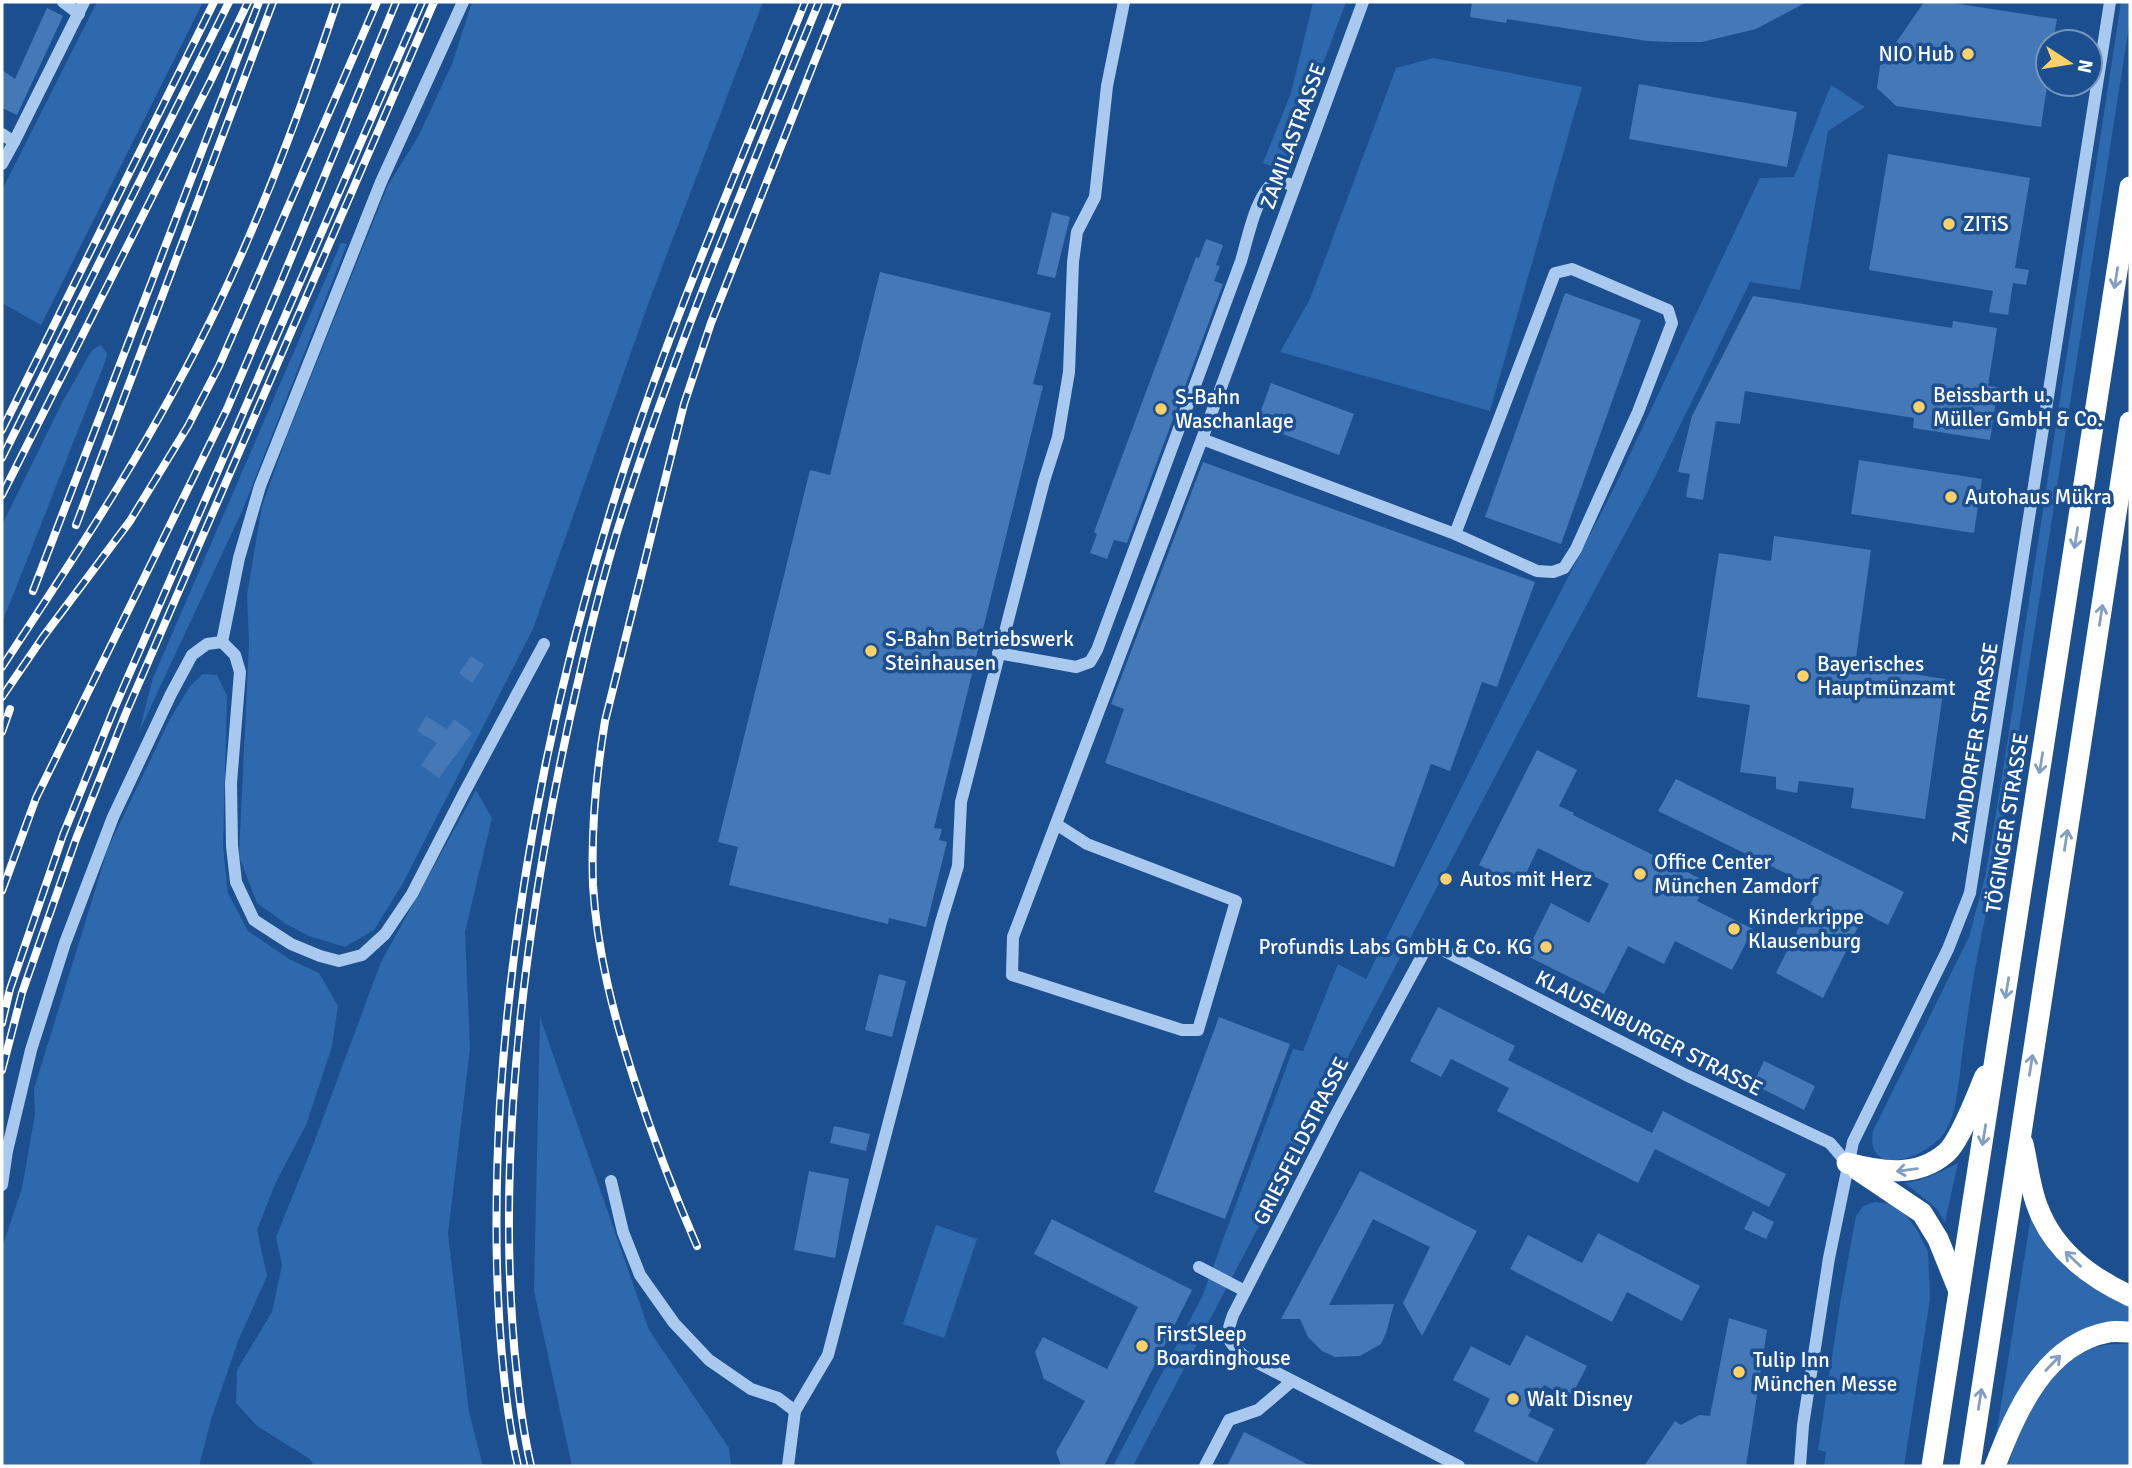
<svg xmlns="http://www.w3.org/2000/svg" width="2132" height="1468" viewBox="0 0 2132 1468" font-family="Signika,sans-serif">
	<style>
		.green { fill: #2e69ad }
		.building { fill: #4478b7 }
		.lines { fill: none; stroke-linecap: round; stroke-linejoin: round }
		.minor { stroke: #a9c9ee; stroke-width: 12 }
		.highway { stroke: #fff; stroke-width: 21 }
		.rail-casing { stroke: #fff; stroke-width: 8 }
		.rail { stroke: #1b4f8f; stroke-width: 5; stroke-dasharray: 16; stroke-linecap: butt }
		.oneway { stroke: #829ec1 }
		.poi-dot { fill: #ffd166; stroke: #1b4f8f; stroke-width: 2.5 }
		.labels { text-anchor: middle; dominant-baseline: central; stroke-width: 7; stroke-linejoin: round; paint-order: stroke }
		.poi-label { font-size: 21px; fill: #fff; stroke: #1b4f8f; text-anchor: start }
		.street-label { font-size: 21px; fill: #fff; stroke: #1b4f8f }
	</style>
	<rect width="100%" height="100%" fill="#1b4f8f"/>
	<g class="green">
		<path d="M 97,2 L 203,2 L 41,325 L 2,303 L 2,190 Z"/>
		<path d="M 472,2 L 763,2 L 651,296 L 533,629 L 403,883 L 374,930 L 345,947 L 309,936 L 286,924 L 257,903 L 239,856 L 249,643 L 247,595 L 262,506 L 287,436 L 388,185 L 418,137 L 452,64 Z"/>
		<path d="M 1313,2 L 1346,2 L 1283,171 L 1263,163 L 1291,93 Z"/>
		<path d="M 2121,2 L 2130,2 L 2130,20 L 2004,826 C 1993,882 1980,937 1971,993 C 1967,1020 1963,1046 1960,1073 C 1957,1091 1956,1114 1946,1130 C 1932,1156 1864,1182 1873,1131 L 1969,937 L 1986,873 L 2002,777 Z"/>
		<path d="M 1433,58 L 1582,87 L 1490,411 L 1280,352 L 1310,299 L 1396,68 Z"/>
		<path d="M 1831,85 L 1865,107 L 1828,131 L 1800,290 L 1750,282 L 1648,491 L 1538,695 L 1133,1466 L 1113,1466 L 1202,1297 L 1293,1049 L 1303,1051 L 1338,964 L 1366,979 L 1514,682 L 1615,486 L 1760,178 L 1794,177 Z"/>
		<path d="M 341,243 L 347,244 L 243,509 L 139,732 L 153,678 Z"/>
		<path d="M 101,345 L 107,354 L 105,362 L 2,623 L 2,525 L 63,401 L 92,350 Z"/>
		<path d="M 203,674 L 217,675 L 227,696 L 223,847 L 228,893 L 248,931 L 289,959 L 319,973 L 338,1006 L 332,1046 L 306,1125 L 276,1182 L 257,1230 L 267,1276 L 238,1341 L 211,1420 L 199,1466 L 2,1466 L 2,1248 L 22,1188 L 35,1114 L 34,1089 L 108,848 L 170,719 L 190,686 Z"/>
		<path d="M 476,790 L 492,818 L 465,932 L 470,1048 L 448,1234 L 469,1412 L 483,1466 L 314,1466 L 310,1459 L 257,1426 L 236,1403 L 237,1370 L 272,1312 L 282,1265 L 276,1237 L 313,1145 L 381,962 Z"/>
		<path d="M 540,1017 L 649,1330 L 729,1448 L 731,1466 L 572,1466 L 534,1291 Z"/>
		<path d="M 1958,1163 L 1945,1222 L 1936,1208 L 1905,1183 C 1925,1180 1941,1172 1958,1163 Z"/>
		<path d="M 1875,1202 L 1890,1204 L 1903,1211 L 1917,1230 L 1928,1252 L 1930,1299 L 1904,1466 L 1824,1466 L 1826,1452 L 1818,1450 L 1840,1304 L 1856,1216 L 1863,1206 Z"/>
		<path d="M 2031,1216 C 2037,1230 2043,1242 2053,1254 C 2070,1276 2106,1296 2130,1307 L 2130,1322 L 2052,1351 L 2032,1369 L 2011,1404 L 1996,1436 Z"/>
		<path d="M 936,1225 L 977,1239 L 944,1338 L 903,1324 Z"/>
		<path d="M 2128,1344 L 2130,1345 L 2129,1466 L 2008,1466 C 2022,1422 2050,1357 2100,1346 C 2109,1344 2119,1344 2128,1344 Z"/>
	</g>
	<g class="building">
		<path d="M 1472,2 L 1807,2 L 1756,29 L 1702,42 L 1670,42 L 1647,41 L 1507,19 L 1506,23 L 1470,17 Z"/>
		<path d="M 1924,2 L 1946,2 L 2057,19 L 2053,42 L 2048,42 L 2048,79 L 2041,127 L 1896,106 L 1877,88 L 1880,66 Z"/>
		<path d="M 47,8 L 63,16 L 17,115 L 2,108 L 2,70 L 15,79 Z"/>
		<path d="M 1639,84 L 1797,112 L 1787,167 L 1629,139 Z"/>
		<path d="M 1888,154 L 2030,178 L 2015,268 L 2029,270 L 2026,285 L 2013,283 L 2008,315 L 1989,312 L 1993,291 L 1869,270 Z"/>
		<path d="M 1052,212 L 1070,217 L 1055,278 L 1037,274 Z"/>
		<path d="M 1206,239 L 1223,245 L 1216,265 L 1220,266 L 1214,281 L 1223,284 L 1127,543 L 1114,540 L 1107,559 L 1090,553 L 1097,534 L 1094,532 L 1196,257 L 1199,258 Z"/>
		<path d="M 880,272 L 1051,313 L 1033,384 L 1043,386 L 934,828 L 942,829 L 939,840 L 947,842 L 926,927 L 889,918 L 888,924 L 729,885 L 738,847 L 718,842 L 810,470 L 830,475 Z"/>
		<path d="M 1565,293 L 1641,320 L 1561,544 L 1485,517 Z"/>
		<path d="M 1753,296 L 1952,328 L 1953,321 L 1997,328 L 1988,386 L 1998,387 L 1990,440 L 1913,428 L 1914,418 L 1745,391 L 1740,424 L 1716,421 L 1703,500 L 1686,497 L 1690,474 L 1678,472 L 1692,416 Z"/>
		<path d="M 1271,383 L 1354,414 L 1339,455 L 1256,424 Z"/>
		<path d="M 1859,460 L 1982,479 L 1974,533 L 1851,514 Z"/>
		<path d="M 1203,462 L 1535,582 L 1497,687 L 1482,682 L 1450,771 L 1431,764 L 1394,867 L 1105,763 L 1124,709 L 1111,704 Z"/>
		<path d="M 1774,536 L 1871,550 L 1855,665 L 1945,679 L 1925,819 L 1851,808 L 1854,788 L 1799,781 L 1797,793 L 1776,789 L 1776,777 L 1740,772 L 1750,705 L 1697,697 L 1719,553 L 1771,561 Z"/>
		<path d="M 471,656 L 484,665 L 472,683 L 459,673 Z"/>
		<path d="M 426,716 L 447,729 L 454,719 L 472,733 L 439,778 L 421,765 L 437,743 L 417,731 Z"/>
		<path d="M 1537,750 L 1577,770 L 1559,806 L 1574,813 L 1573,815 L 1707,882 L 1697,901 L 1753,929 L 1732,970 L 1675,941 L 1664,964 L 1628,946 L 1604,994 L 1525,955 L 1551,903 L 1589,923 L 1609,884 L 1538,848 L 1520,886 L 1479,865 Z"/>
		<path d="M 1676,779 L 1904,892 L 1888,925 L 1865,913 L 1823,998 L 1776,973 L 1818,889 L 1658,811 Z"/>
		<path d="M 879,974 L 906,981 L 892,1037 L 865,1030 Z"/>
		<path d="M 1438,1007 L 1515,1046 L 1508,1060 L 1652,1133 L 1663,1111 L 1786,1174 L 1769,1207 L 1655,1149 L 1638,1183 L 1497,1111 L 1509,1088 L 1451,1059 L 1441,1077 L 1410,1061 Z"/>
		<path d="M 1219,1017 L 1290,1044 L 1225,1219 L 1154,1192 Z"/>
		<path d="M 1764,1061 L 1815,1086 L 1804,1110 L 1753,1084 Z"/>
		<path d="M 834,1126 L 870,1134 L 866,1151 L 830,1143 Z"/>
		<path d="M 809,1171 L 849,1179 L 835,1258 L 794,1250 Z"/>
		<path d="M 1360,1171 L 1477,1231 L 1422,1336 L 1403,1303 L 1430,1247 L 1373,1219 L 1329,1305 L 1394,1304 L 1386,1333 L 1381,1344 L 1360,1356 L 1335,1357 L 1322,1351 L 1308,1337 L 1300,1319 L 1281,1319 Z"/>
		<path d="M 1753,1211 L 1774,1222 L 1766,1239 L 1744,1229 Z"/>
		<path d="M 1052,1219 L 1192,1290 L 1104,1466 L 1061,1466 L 1056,1452 L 1085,1401 L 1044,1379 L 1035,1352 L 1043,1337 L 1107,1369 L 1138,1307 L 1034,1254 Z"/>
		<path d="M 1598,1233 L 1700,1286 L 1682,1321 L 1627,1292 L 1612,1322 L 1510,1269 L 1528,1235 L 1582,1263 Z"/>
		<path d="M 1729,1318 L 1767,1330 L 1746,1466 L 1644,1466 L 1675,1421 L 1681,1425 L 1699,1415 L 1710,1416 Z"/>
		<path d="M 1526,1335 L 1587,1366 L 1570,1399 L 1544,1385 L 1528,1416 L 1554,1429 L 1537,1463 L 1474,1431 L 1490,1399 L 1453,1380 L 1471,1346 L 1510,1366 Z"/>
		<path d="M 1244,1432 L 1266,1443 L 1311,1466 L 1227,1466 Z"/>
	</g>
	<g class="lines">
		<g class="minor">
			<path d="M 63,2 L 79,14"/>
			<path d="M 2,134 L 14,142 L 84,2"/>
			<path d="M 2,164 L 14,142"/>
			<path d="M 1202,439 L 1455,534 L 1555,273 L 1572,269 L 1668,310 L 1672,323 L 1638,412 L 1576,549 L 1564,568 L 1553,572 L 1537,571 L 1455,534"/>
			<path d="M 222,642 L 239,558 L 260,486 L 381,182 L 463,2"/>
			<path d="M 998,653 L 1076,667 L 1090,662 L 1097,650 L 1241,261 C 1248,238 1256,192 1277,180 L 1295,186"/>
			<path d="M 1056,824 L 1087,844 L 1236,901 L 1198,1030 L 1182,1030 L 1012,975 L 1013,937 L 1202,439 L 1363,2"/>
			<path d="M 611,1181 L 623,1232 L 640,1275 L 674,1323 L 709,1360 L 751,1389 L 778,1398 L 795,1411"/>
			<path d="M 2,1185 L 7,1151 L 31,1050 L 65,943 L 113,817 L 171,694 L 192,655 L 207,644 L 222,642 L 235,655 L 240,672 L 231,783 L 232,846 L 236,882 L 254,920 L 291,944 L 320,956 L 339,961 L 362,955 L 385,934 L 412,894 L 464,793 L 544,644"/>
			<path d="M 1199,1267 L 1245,1291"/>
			<path d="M 788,1466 L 795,1411 L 828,1355 L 941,922 L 958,866 L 961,802 L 1044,481 L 1058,437 L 1069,372 L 1073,262 L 1077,232 L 1095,197 L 1107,86 L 1124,2"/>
			<path d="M 1205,1466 L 1229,1420 L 1258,1410 L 1292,1381"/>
			<path d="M 1459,1466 L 1244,1356 C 1226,1340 1225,1338 1233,1315 L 1333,1120 L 1429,943 L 1686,1075 L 1830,1143 L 1847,1163"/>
			<path d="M 1800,1466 L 1803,1425 L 1829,1258 L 1853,1142 L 1948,949 L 1970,893 L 2110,2"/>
		</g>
		<g class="highway">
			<path d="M 2023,1144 C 2028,1165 2030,1189 2038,1208 C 2054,1251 2090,1277 2130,1296"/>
			<path d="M 1847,1163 C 1881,1172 1917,1178 1946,1153 C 1960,1141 1977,1095 1985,1076"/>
			<path d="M 1858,1170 L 1922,1213 L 1938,1239 L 1959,1291"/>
			<path d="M 1932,1466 L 2130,187"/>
			<path d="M 1970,1466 L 2130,422"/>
			<path d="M 1995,1466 C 2016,1412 2044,1344 2109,1332 C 2115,1331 2123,1332 2130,1332"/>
		</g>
		<defs>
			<g id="rail">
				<path d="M 2,430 L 214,2"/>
				<path d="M 2,458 L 229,2"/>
				<path d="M 2,495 L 212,78 L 248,2"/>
				<path d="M 76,525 L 273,2"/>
				<path d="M 33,591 L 259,2"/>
				<path d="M 2,667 C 80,549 158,431 219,303 C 266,205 303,104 337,2"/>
				<path d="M 2,697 L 43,637 L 130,521 L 188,426 L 219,366 L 377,2"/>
				<path d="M 2,732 L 10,709"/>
				<path d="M 2,891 L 36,798 L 227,409 L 283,277 L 396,2"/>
				<path d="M 2,1023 L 10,989 L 63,835 L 114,709 L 422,2"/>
				<path d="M 2,1070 L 22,993 L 76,839 L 126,713 L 434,2"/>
				<path d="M 697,1246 C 673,1191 653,1138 635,1082 C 614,1017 597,953 593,885 C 591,830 596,775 605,721 L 684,404 L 711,323 L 838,2"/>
				<path d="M 518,1466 C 511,1436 507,1406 504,1376 C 494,1285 495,1194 500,1103 C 513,904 551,704 610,513 C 663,339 737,171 805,2"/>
				<path d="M 531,1466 C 524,1436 520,1406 517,1376 C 507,1285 507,1194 513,1103 C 523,961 546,820 578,682 C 591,625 605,568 623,513 C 679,339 750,171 819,2"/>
			</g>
		</defs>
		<use href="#rail" class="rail-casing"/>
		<use href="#rail" class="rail"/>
	</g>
	<defs><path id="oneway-shaft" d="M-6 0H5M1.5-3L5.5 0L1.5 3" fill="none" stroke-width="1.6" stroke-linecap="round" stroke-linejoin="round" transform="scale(1.75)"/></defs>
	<g class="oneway">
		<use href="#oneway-shaft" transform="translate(2116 278) rotate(99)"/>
		<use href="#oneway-shaft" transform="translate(2076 538) rotate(99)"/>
		<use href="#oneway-shaft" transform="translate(2101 615) rotate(-81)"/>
		<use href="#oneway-shaft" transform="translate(2041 763) rotate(99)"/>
		<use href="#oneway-shaft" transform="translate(2066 840) rotate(-81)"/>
		<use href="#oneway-shaft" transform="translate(2007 988) rotate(99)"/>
		<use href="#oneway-shaft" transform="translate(2031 1065) rotate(-81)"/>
		<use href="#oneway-shaft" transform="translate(1984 1135) rotate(99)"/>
		<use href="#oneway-shaft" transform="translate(1907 1170) rotate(173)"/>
		<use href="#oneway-shaft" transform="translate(2073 1259) rotate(-136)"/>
		<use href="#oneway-shaft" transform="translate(2053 1363) rotate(-46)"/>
		<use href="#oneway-shaft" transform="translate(1980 1399) rotate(-81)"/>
	</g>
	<g class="poi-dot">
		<circle cx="1968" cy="54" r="7"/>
		<circle cx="1949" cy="224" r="7"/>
		<circle cx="1919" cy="407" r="7"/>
		<circle cx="1161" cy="409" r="7"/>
		<circle cx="1951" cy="497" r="7"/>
		<circle cx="871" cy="651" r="7"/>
		<circle cx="1803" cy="676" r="7"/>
		<circle cx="1640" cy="874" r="7"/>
		<circle cx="1446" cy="879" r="7"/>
		<circle cx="1734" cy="929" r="7"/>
		<circle cx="1546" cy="947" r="7"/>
		<circle cx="1142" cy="1346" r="7"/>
		<circle cx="1739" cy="1372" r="7"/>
		<circle cx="1513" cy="1399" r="7"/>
	</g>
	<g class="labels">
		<g class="poi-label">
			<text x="1954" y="54" text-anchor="end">NIO Hub</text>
			<text x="1963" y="224">ZITiS</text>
			<text x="1933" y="395">Beissbarth u.<tspan x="1933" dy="24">Müller GmbH &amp; Co.</tspan></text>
			<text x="1175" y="397">S-Bahn<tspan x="1175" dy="24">Waschanlage</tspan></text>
			<text x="1965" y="497">Autohaus Mükra</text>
			<text x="885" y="639">S-Bahn Betriebswerk<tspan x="885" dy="24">Steinhausen</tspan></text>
			<text x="1817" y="664">Bayerisches<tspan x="1817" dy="24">Hauptmünzamt</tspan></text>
			<text x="1654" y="862">Office Center<tspan x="1654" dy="24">München Zamdorf</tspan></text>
			<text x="1460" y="879">Autos mit Herz</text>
			<text x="1748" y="917">Kinderkrippe<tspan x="1748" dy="24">Klausenburg</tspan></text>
			<text x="1532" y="947" text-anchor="end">Profundis Labs GmbH &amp; Co. KG</text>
			<text x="1156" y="1334">FirstSleep<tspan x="1156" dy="24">Boardinghouse</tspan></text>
			<text x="1753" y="1360">Tulip Inn<tspan x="1753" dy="24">München Messe</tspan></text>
			<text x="1527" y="1399">Walt Disney</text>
		</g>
		<g class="street-label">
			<text transform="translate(1293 136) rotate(-70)">ZAMILASTRASSE</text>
			<text transform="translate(1975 743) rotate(-81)">ZAMDORFER STRASSE</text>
			<text transform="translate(2007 823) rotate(-81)">TÖGINGER STRASSE</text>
			<text transform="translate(1649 1033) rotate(27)">KLAUSENBURGER STRASSE</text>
			<text transform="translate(1301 1141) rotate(-63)">GRIESFELDSTRASSE</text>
		</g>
	</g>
	<rect width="2132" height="1468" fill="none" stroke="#ffffff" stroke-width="7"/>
	<g transform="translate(2069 63) rotate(102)"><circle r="33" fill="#1b4f8f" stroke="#7695bc" stroke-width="2"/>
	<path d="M0-5L12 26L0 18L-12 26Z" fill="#ffd166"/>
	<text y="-10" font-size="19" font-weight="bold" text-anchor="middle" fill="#ffffff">N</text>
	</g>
</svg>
